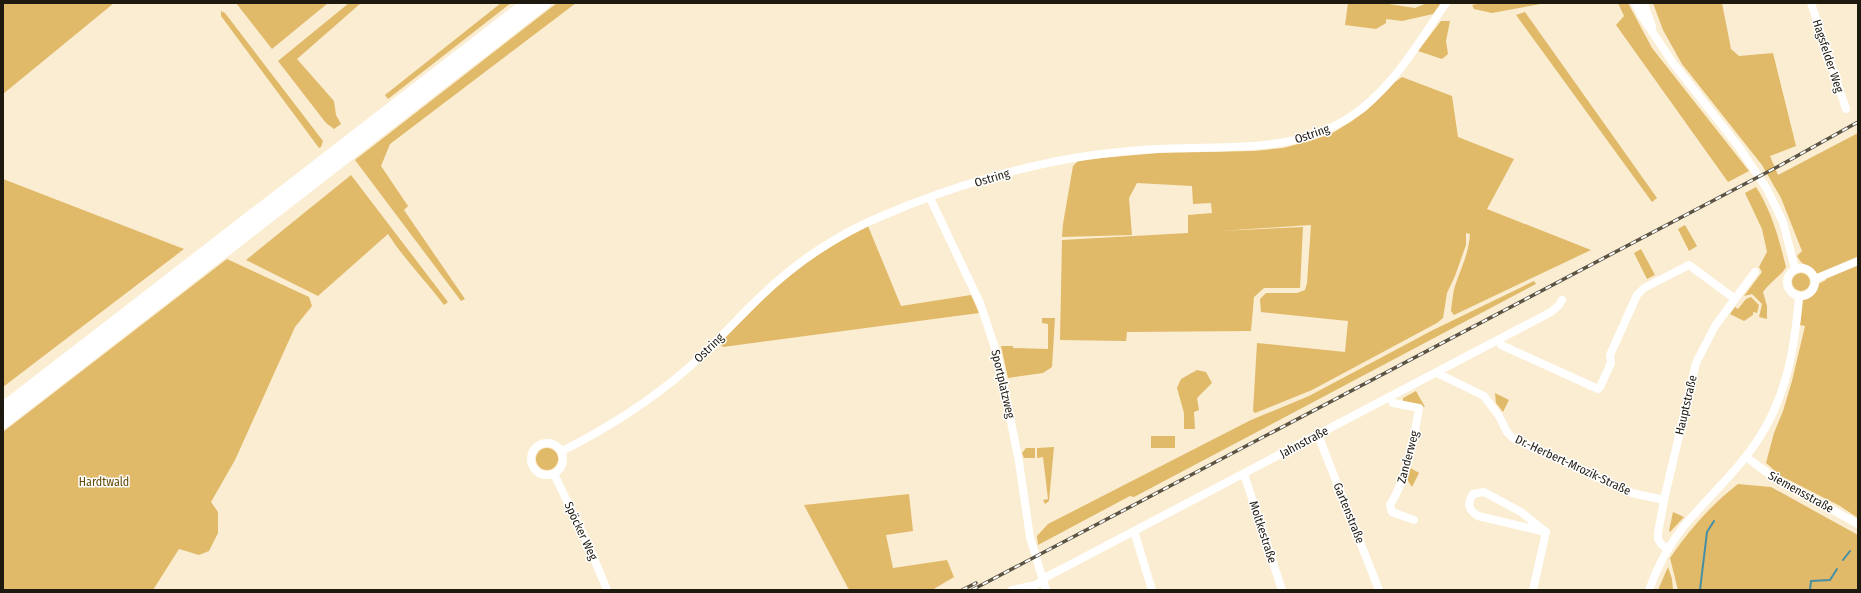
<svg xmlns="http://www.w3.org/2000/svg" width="1861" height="593" font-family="'Fira Sans Condensed',sans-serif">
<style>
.green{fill:#e0b969}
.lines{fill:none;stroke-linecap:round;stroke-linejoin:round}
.stream{stroke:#468ea4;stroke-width:2}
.minor{stroke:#fff;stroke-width:8}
.highway{stroke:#fff;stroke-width:12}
.rail-casing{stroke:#5b5344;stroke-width:3.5}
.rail{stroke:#fff;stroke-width:2;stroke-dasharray:6;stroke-linecap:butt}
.labels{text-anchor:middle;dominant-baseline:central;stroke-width:3;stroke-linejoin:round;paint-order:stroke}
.street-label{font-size:12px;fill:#1e190f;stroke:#fff}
.park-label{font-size:12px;fill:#654b0a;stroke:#fff}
</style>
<rect width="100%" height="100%" fill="#fbedd1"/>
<g class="green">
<path d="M 3,3 L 114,3 L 3,94 Z"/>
<path d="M 236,3 L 328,3 L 272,49 Z"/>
<path d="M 349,3 L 361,3 L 297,59 L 334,101 L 336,115 L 341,124 L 334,129 L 326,123 L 278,61 Z"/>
<path d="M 501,3 L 511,3 L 388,99 L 385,95 Z"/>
<path d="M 557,3 L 576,3 L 390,144 L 381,166 L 408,206 L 404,210 L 465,299 L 461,301 L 355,160 Z"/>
<path d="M 1348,3 L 1382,3 L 1415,8 L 1427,3 L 1441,3 L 1433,14 L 1402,21 L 1386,19 L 1386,23 L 1376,29 L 1345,25 Z"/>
<path d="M 1483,3 L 1546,3 L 1492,13 L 1474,9 L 1472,5 Z"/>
<path d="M 1618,3 L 1628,3 L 1652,48 L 1749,171 L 1728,182 L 1616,25 L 1624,16 Z"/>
<path d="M 1653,3 L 1722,3 L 1731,49 L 1739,56 L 1773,53 L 1796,146 L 1770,156 L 1778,175 L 1858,133 L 1858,518 L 1840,506 L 1781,476 L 1766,463 L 1774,433 L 1783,411 L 1792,381 L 1805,326 L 1800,325 L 1803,300 L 1820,283 L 1826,280 L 1823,273 L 1817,274 L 1801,262 L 1797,256 L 1802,251 L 1781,198 L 1762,165 L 1682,64 L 1663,30 Z"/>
<path d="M 221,11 L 225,13 L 323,141 L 321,147 L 319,148 L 221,16 Z"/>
<path d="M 1525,12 L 1657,198 L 1652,202 L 1516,15 Z"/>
<path d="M 1441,21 L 1450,21 L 1446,41 L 1448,54 L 1442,59 L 1418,51 Z"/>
<path d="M 1402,77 L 1452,96 L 1458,137 L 1514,159 L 1487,209 L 1591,250 L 1454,315 L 1451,311 C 1452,302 1453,293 1455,286 C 1461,268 1469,253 1470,234 L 1466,233 L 1466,245 L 1455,276 L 1447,293 L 1443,318 L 1437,323 L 1312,390 L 1255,413 L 1253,411 L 1257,343 L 1345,352 L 1348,321 L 1261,312 L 1260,299 L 1266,293 L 1297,293 L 1305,290 L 1307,283 L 1311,225 L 1219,231 L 1303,227 L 1300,288 L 1264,288 L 1254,297 L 1251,331 L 1127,332 L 1126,341 L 1060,340 L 1062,240 L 1188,233 L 1188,215 L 1212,213 L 1211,203 L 1193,204 L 1192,186 L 1137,183 L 1129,198 L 1132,235 L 1062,237 L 1063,224 L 1073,166 L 1079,160 L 1158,153 L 1254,151 L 1283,148 L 1310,141 L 1331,134 L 1352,121 L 1367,110 L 1395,82 Z"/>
<path d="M 351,175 L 448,302 L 444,305 C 426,281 404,259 388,234 L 318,296 L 246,260 Z"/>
<path d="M 3,179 L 184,249 L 3,387 Z"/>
<path d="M 1756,187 C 1772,212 1779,239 1786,267 C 1780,277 1770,282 1763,292 L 1767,306 L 1767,319 L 1759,317 L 1762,304 L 1752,294 L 1744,296 L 1762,272 L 1759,267 L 1767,252 L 1762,229 L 1745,193 Z"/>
<path d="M 1685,225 L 1697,246 L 1689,251 L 1678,229 Z"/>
<path d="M 868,226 L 901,306 L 971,295 L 979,313 L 723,347 L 721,345 L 722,340 C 746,316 769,292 796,271 C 818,253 843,239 868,226 Z"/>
<path d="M 1641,249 L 1655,275 L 1647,279 L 1634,253 Z"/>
<path d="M 227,259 L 309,297 L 312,306 L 295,327 L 235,460 L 211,502 L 218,512 L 218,533 L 209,551 L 199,555 L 179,549 L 153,590 L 3,590 L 3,432 Z"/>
<circle cx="1801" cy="282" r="9"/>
<path d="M 1534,281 L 1536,284 L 1134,497 L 1130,496 L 1038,545 L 1037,536 L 1048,524 L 1251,420 L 1309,396 L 1433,330 Z"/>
<path d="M 1751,297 L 1759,305 L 1757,313 L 1753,312 L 1753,315 L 1744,321 L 1730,314 L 1735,307 L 1738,309 L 1746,299 Z"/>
<path d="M 1042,318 L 1055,318 L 1052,367 L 1043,373 L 1008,378 L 1001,346 L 1013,346 L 1013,348 L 1048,349 L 1048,324 L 1042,323 Z"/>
<path d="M 1197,370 L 1206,372 L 1212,383 L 1197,398 L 1199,410 L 1194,412 L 1195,429 L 1184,429 L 1184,413 L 1177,388 L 1181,379 Z"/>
<path d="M 1416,391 L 1425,407 L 1403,403 L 1403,398 Z"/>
<path d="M 1495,393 L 1509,400 L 1503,412 L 1496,403 Z"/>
<rect x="1151" y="436" width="24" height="12"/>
<path d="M 1054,447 L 1049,501 L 1045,504 L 1043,500 L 1048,499 L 1043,457 L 1037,458 L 1037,448 Z"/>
<path d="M 1026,448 L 1035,448 L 1035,458 L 1024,458 L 1022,453 Z"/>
<circle cx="547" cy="459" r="11"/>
<path d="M 1409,467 L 1419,473 L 1412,487 L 1406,478 Z"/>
<path d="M 1738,484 L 1771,487 L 1858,535 L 1858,590 L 1678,590 L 1670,558 C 1689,530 1711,505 1738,484 Z"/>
<path d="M 909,494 L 913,531 L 886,535 L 893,568 L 947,560 L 954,577 L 932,590 L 851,590 L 848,588 L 804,505 Z"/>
<path d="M 1673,512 L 1684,517 L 1670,532 L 1669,531 Z"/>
<path d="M 1668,567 L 1672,579 L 1673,590 L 1658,590 Z"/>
</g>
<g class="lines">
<g class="stream">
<path d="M 1843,560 L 1850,551"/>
<path d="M 1700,590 L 1707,532 L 1714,521"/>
<path d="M 1810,590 L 1811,581 L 1830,580 L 1837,569"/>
</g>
<g class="minor">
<path d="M 1635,3 L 1641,15 L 1673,63 L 1739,147 L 1767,189 L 1783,222 L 1795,269"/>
<path d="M 1644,3 L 1652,27"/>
<path d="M 1811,3 L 1846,109"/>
<path d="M 930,198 L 980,303 L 998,357 L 1019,462 L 1030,537 L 1046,590"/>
<circle cx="1801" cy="282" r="14"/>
<path d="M 1815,279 L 1858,261"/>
<path d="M 1499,340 L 1501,345 L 1598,389 L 1600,387 L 1611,363 L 1610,355 L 1637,295 L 1644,288 L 1689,265 L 1735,299"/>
<path d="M 1437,373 L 1484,396 L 1499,416 L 1507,432 L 1513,438 L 1632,493 L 1664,500"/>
<path d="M 1390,397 L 1393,403 L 1419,408 C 1413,442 1408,476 1390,505 L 1392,512 L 1414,520"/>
<path d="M 1318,435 L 1379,590"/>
<circle cx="547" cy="459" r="16"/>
<path d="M 562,451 C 606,429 650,401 687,369 C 713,346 736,320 761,296 C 795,263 838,234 882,216 C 949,187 1029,163 1101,154 C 1132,150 1163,148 1194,148 C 1248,147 1303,148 1350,117 C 1392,90 1418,43 1446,3"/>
<path d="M 1746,457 L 1776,479 L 1858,524"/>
<path d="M 554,474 L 588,544 L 607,590"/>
<path d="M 1244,474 L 1282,590"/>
<path d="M 1134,531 L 1152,590"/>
<path d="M 1668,549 L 1661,544 L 1658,539 L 1658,533 L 1664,500 L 1696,363 L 1715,326 L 1755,272"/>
<path d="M 1012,590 L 1036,585 L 1050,575 L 1077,561 L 1551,312 L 1559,305 L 1562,300"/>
<path d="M 1533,590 L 1546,532 L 1521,512 L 1484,492 L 1473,494 C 1467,503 1468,510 1478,516 L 1546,532"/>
<path d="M 1649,590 C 1657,567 1669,545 1684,526 C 1709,496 1738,471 1759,438 C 1787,395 1795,346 1799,296"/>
</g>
<g class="highway">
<path d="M 3,408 L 527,3"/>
<path d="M 3,423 L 545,3"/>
</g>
<g class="rail-casing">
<g id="rail">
<path d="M 962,590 L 976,583"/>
<path d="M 972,590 L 1779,166 L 1858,122"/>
</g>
</g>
<use href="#rail" class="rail"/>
</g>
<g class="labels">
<g class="street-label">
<text transform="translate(1828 56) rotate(72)">Hagsfelder Weg</text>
<text transform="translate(1312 134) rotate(-19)">Ostring</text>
<text transform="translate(992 178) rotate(-17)">Ostring</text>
<text transform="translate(709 348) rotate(-44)">Ostring</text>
<text transform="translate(1003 384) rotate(77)">Sportplatzweg</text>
<text transform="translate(1686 405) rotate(-77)">Hauptstraße</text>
<text transform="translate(1304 442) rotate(-28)">Jahnstraße</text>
<text transform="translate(1408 457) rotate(-75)">Zanderweg</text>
<text transform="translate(1573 465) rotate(25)">Dr.-Herbert-Mrozik-Straße</text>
<text transform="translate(1801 492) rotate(29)">Siemensstraße</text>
<text transform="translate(1349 513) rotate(68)">Gartenstraße</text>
<text transform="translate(581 531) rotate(65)">Spöcker Weg</text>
<text transform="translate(1263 532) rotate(72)">Moltkestraße</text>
</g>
<g class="park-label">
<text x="104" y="482">Hardtwald</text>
</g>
</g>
<rect width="1861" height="593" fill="none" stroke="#1e190f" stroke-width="8"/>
</svg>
